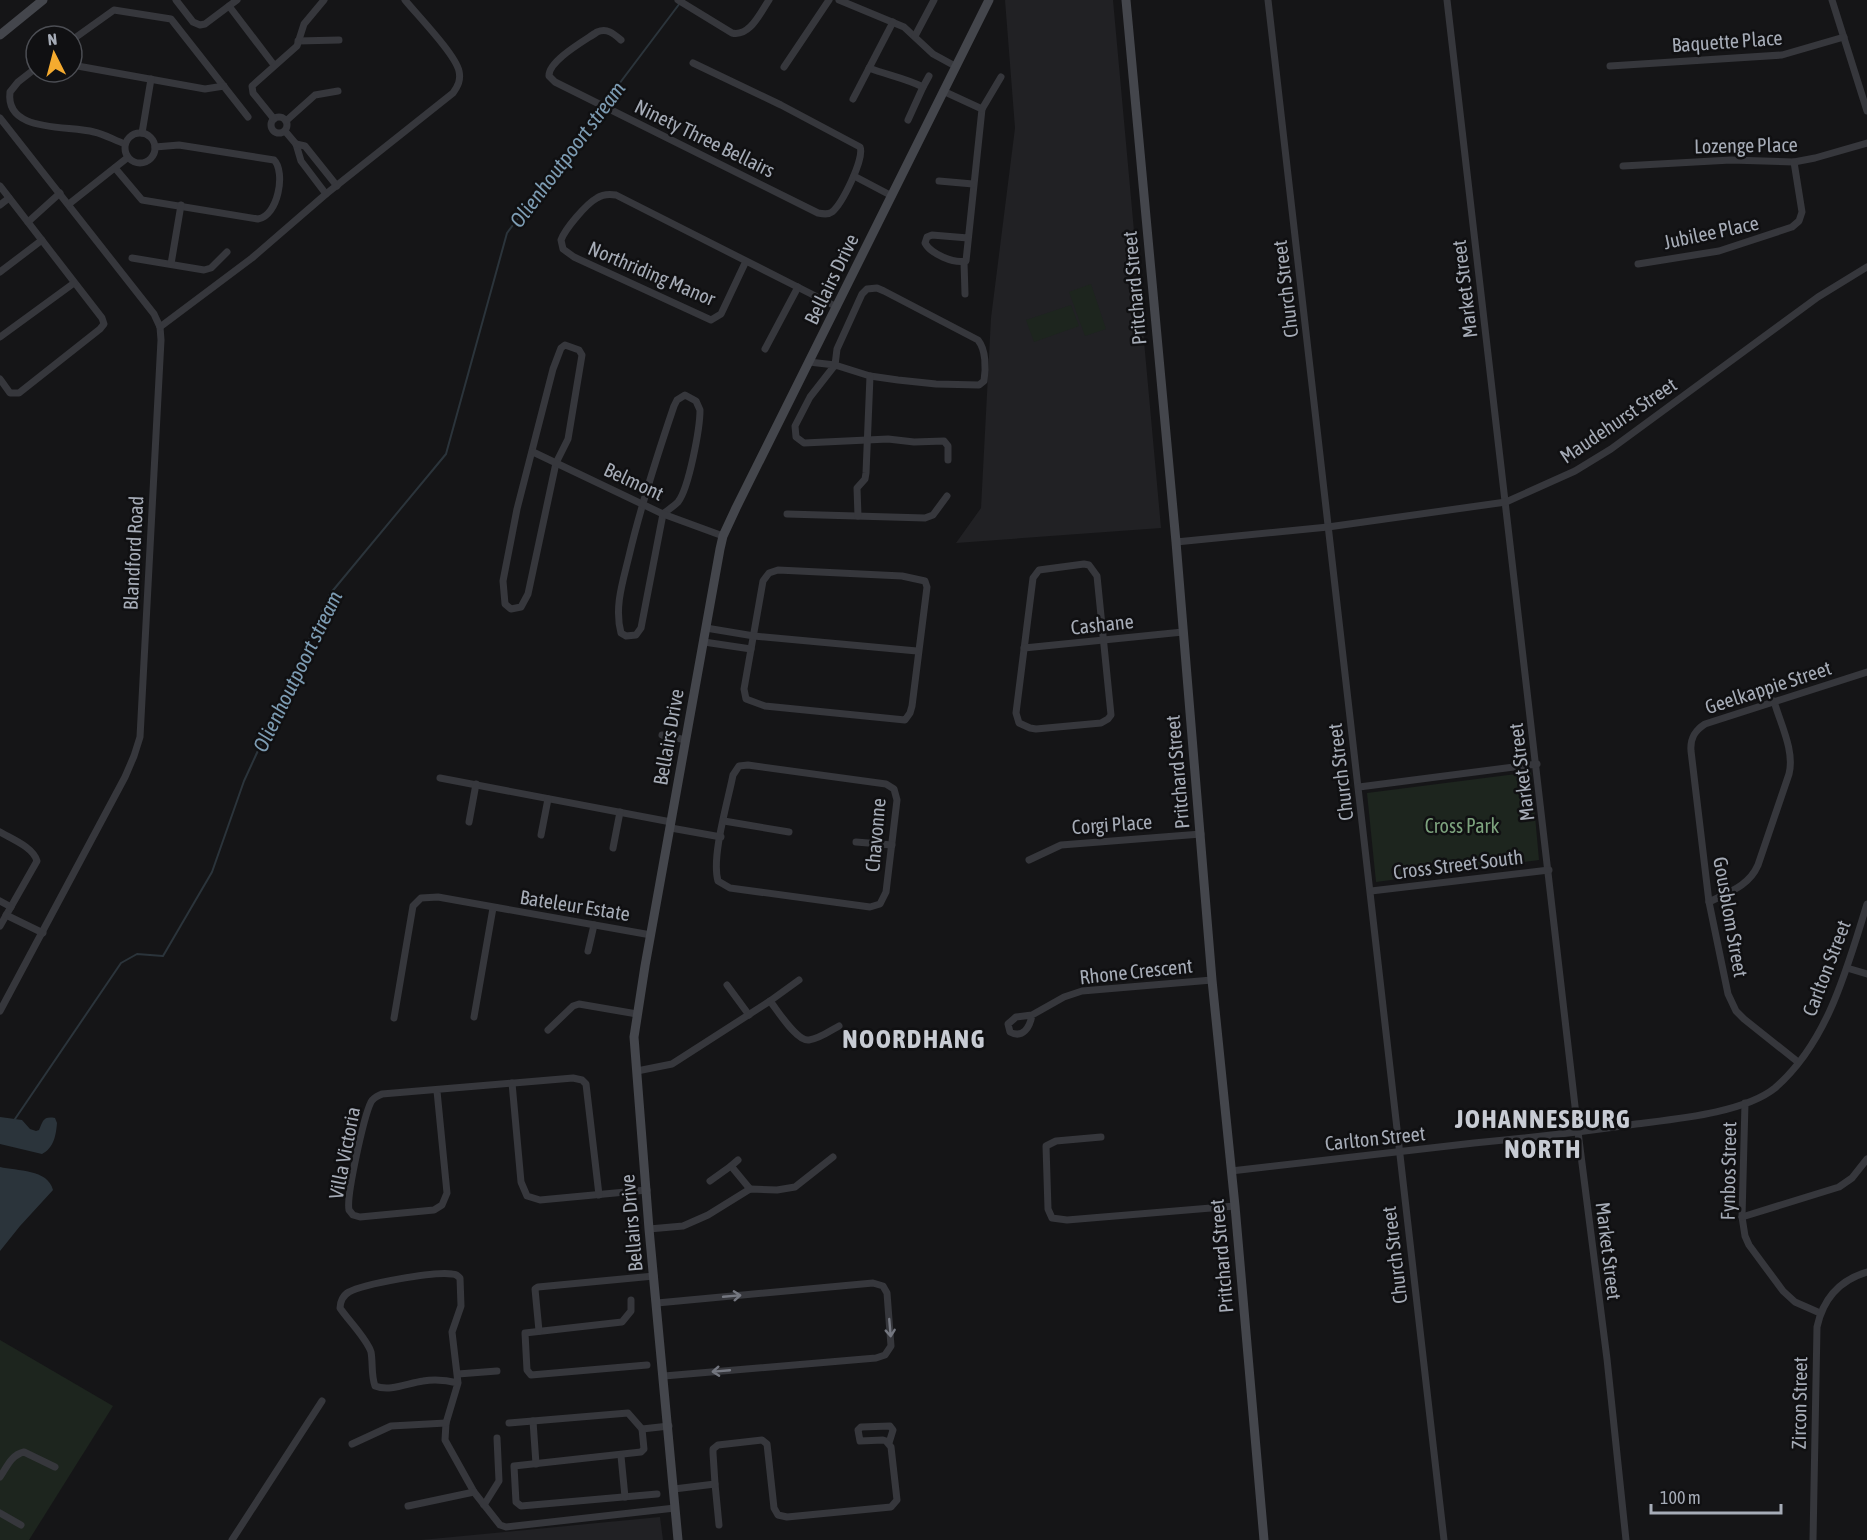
<svg xmlns="http://www.w3.org/2000/svg" width="1867" height="1540" font-family="'Asap Condensed',sans-serif">
<style>
.built{fill:#212124}
.green{fill:#1d251e}
.water{fill:#2b343b}
.lines{fill:none;stroke-linecap:round;stroke-linejoin:round}
.stream{stroke:#2b343b;stroke-width:2}
.street{stroke:#36373c;stroke-width:7}
.secondary{stroke:#44464c;stroke-width:9}
.oneway{stroke:#747780}
.labels{text-anchor:middle;dominant-baseline:central;stroke-width:5;stroke-linejoin:round;paint-order:stroke}
.street-label{font-size:20px;fill:#a6acb7;stroke:#101012}
.park-label{font-size:20px;fill:#7da37e;stroke:#101012}
.water-label{font-size:21px;font-style:italic;fill:#7d9cb3;stroke:#101012}
.district-label{font-size:26px;font-weight:bold;letter-spacing:1.5px;fill:#c7cbd3;stroke:#101012}
</style>
<rect width="100%" height="100%" fill="#151517"/>
<g class="built">
<path d="M 1005,0 L 1113,0 L 1161,528 L 956,543 L 981,508 L 991,318 L 1015,128 Z"/>
<path d="M 660,1517 L 663,1540 L 421,1540 Z"/>
</g>
<g class="green">
<path d="M 1091,284 L 1106,329 L 1085,336 L 1069,292 Z"/>
<path d="M 1071,305 L 1079,326 L 1034,342 L 1026,320 Z"/>
<path d="M 1531,772 L 1539,860 L 1376,882 L 1367,793 Z"/>
<path d="M 0,1340 L 113,1406 L 29,1540 L 0,1540 Z"/>
</g>
<g class="water">
<path d="M 0,1117 L 22,1120 L 30,1129 L 36,1131 L 39,1130 C 43,1121 43,1116 55,1118 L 57,1123 C 56,1135 54,1148 42,1154 L 0,1144 Z"/>
<path d="M 0,1167 C 17,1171 48,1169 53,1190 L 20,1226 L 0,1251 Z"/>
</g>
<g class="lines">
<g class="stream">
<path d="M 604,104 L 680,3"/>
<path d="M 15,1119 L 121,963 L 137,954 L 163,956 L 212,872 L 244,781 L 330,594 L 446,454 L 507,233 L 601,108"/>
</g>
<g class="street">
<path d="M 176,0 L 193,22 L 200,25 L 205,24 L 237,0"/>
<path d="M 678,0 L 732,33 C 750,37 760,13 769,0"/>
<path d="M 839,0 L 904,27 L 933,54 L 955,66"/>
<path d="M 1268,0 L 1444,1540"/>
<path d="M 1447,0 L 1578,1132 L 1607,1359 L 1626,1540"/>
<path d="M 1832,0 L 1867,111"/>
<path d="M 229,6 L 274,65"/>
<path d="M 915,36 L 934,0"/>
<path d="M 72,40 L 114,10 L 171,19 L 248,117"/>
<path d="M 621,40 C 613,33 607,28 597,32 C 584,41 548,61 549,76 L 555,82 L 818,213 C 823,214 828,215 832,212 C 842,204 865,158 860,147 L 781,105 L 693,63"/>
<path d="M 298,41 L 339,40"/>
<path d="M 72,65 L 205,89 L 224,86"/>
<path d="M 1610,66 L 1782,55 L 1844,37"/>
<path d="M 784,67 L 829,0"/>
<path d="M 36,68 L 18,82 L 10,92 C 5,133 67,125 94,132 C 104,134 114,140 125,144"/>
<path d="M 869,68 C 887,75 905,78 923,87 L 929,76"/>
<path d="M 943,91 L 982,109 L 966,261 C 954,264 931,254 925,243 L 927,237 L 932,235 L 968,238"/>
<path d="M 853,99 L 893,22"/>
<path d="M 982,109 L 1001,77"/>
<circle cx="279" cy="125" r="8"/>
<path d="M 0,118 L 154,314 L 160,327 L 161,340 L 140,737 L 134,756 L 125,777 L 0,1011"/>
<path d="M 274,119 L 253,93 L 252,86 L 297,46 L 304,24 L 324,0"/>
<path d="M 908,120 L 923,87"/>
<path d="M 286,121 L 315,95 L 338,91"/>
<path d="M 285,131 L 296,144 L 301,161 L 326,194"/>
<circle cx="140" cy="148" r="15"/>
<path d="M 142,133 L 151,79"/>
<path d="M 296,144 L 305,146 L 337,186"/>
<path d="M 1623,166 L 1731,160 L 1794,162 L 1815,158 L 1867,143"/>
<path d="M 115,168 L 142,200 L 258,219 C 278,216 286,172 274,160 L 179,145 L 155,147"/>
<path d="M 854,176 L 892,196"/>
<path d="M 939,181 L 973,184"/>
<path d="M 0,186 L 102,318 L 104,324 L 100,329 L 19,393 L 10,393 L 0,379"/>
<path d="M 69,204 L 127,158"/>
<path d="M 0,205 L 9,198"/>
<path d="M 28,222 L 60,193"/>
<path d="M 132,258 L 204,270 L 211,268 L 227,252"/>
<path d="M 746,261 L 721,314 L 711,320 L 574,257 L 563,249 L 561,240 C 565,229 586,204 597,198 C 603,194 610,194 616,195 L 837,307"/>
<path d="M 964,262 L 965,294"/>
<path d="M 171,264 L 181,205"/>
<path d="M 1638,264 L 1719,251 L 1792,227 L 1799,221 L 1802,212 L 1794,162"/>
<path d="M 0,272 L 42,240"/>
<path d="M 160,327 L 252,258 L 326,194 L 453,93 C 458,86 461,80 459,71 C 455,54 418,16 405,0"/>
<path d="M 0,337 L 74,283"/>
<path d="M 565,345 L 579,350 L 582,355 L 568,439 L 556,463 L 528,594 L 521,607 L 511,609 L 505,604 L 503,581 L 517,509 L 553,369 L 561,348 Z"/>
<path d="M 765,349 L 798,287"/>
<path d="M 809,362 L 835,365 L 870,376 L 898,380 L 936,384 L 979,385 L 984,381 C 986,368 986,350 978,340 L 884,291 L 877,288 L 867,289 L 862,294 L 837,349 L 835,365 L 810,397 L 795,426 L 796,437 L 804,443 L 888,439 L 914,442 L 944,441 L 948,446 L 948,460"/>
<path d="M 685,395 L 696,401 L 700,410 C 700,428 689,488 678,502 C 674,506 668,510 663,514 L 641,628 L 636,635 L 626,636 L 621,633 C 614,607 623,581 629,556 C 641,505 657,456 674,406 L 677,400 Z"/>
<path d="M 533,452 L 663,514 L 723,536"/>
<path d="M 787,514 L 925,518 L 933,515 L 947,496"/>
<path d="M 858,516 L 857,488 L 865,479 L 866,473 L 870,376"/>
<path d="M 1176,542 L 1328,527 L 1506,502 L 1575,471 L 1611,449 L 1818,297 L 1867,267"/>
<path d="M 1084,564 L 1089,565 L 1097,576 L 1111,715 L 1108,719 L 1101,723 L 1036,729 L 1030,728 L 1019,723 L 1016,713 L 1033,578 L 1039,570 Z"/>
<path d="M 778,570 L 902,576 L 925,581 L 927,587 L 912,706 L 910,713 L 905,720 L 765,706 L 746,699 L 744,689 L 763,581 L 769,573 Z"/>
<path d="M 706,628 L 754,636 L 917,651"/>
<path d="M 704,642 L 751,649"/>
<path d="M 1024,648 L 1183,632"/>
<path d="M 662,735 L 686,740"/>
<path d="M 748,765 L 886,784 L 894,789 L 897,800 L 886,892 L 880,904 L 870,907 L 730,888 L 718,881 C 711,857 728,801 733,775 L 739,766 Z"/>
<path d="M 440,778 L 671,822"/>
<path d="M 1359,787 L 1537,764"/>
<path d="M 724,821 L 789,832"/>
<path d="M 469,822 L 476,784"/>
<path d="M 671,828 L 721,837"/>
<path d="M 0,832 C 12,839 33,847 37,861 L 0,926"/>
<path d="M 541,835 L 548,799"/>
<path d="M 856,842 L 892,845"/>
<path d="M 613,848 L 620,812"/>
<path d="M 1029,860 L 1061,845 L 1201,834"/>
<path d="M 1371,891 L 1549,870"/>
<path d="M 0,901 L 11,907"/>
<path d="M 1709,902 C 1729,892 1749,886 1758,865 L 1789,774 C 1795,751 1780,723 1774,701"/>
<path d="M 6,915 L 43,933"/>
<path d="M 588,951 L 594,925"/>
<path d="M 1847,968 L 1867,974"/>
<path d="M 727,985 L 749,1015"/>
<path d="M 770,1001 C 778,1011 797,1042 809,1040 C 819,1039 830,1031 839,1026"/>
<path d="M 1032,1015 C 1030,1027 1023,1039 1010,1032 L 1008,1024 L 1016,1017 L 1032,1015 L 1064,997 L 1082,991 L 1212,980"/>
<path d="M 474,1017 L 493,908"/>
<path d="M 394,1018 L 413,906 L 421,898 L 438,897 L 651,935"/>
<path d="M 548,1030 L 573,1006 L 579,1004 L 637,1014"/>
<path d="M 1798,1062 L 1744,1019 L 1736,1011 L 1728,994 L 1709,902 L 1691,751 C 1690,739 1694,731 1705,724 L 1867,672"/>
<path d="M 637,1071 L 672,1064 L 770,1001 L 799,980"/>
<path d="M 512,1083 L 521,1182 L 527,1196 L 540,1200 L 647,1190"/>
<path d="M 437,1091 L 447,1193 L 442,1205 L 434,1210 L 360,1217 L 353,1215 L 349,1210 C 346,1196 364,1116 371,1102 C 374,1097 378,1096 382,1094 L 573,1078 L 582,1080 L 586,1084 L 599,1195"/>
<path d="M 1745,1103 L 1742,1217 L 1745,1236 L 1749,1245 L 1783,1291 L 1795,1302 L 1820,1313"/>
<path d="M 1101,1137 L 1056,1141 L 1046,1146 L 1048,1209 L 1052,1218 L 1067,1220 L 1235,1206"/>
<path d="M 731,1166 L 738,1160"/>
<path d="M 1231,1171 C 1312,1162 1393,1152 1474,1143 C 1528,1138 1582,1132 1636,1124 C 1675,1119 1744,1113 1775,1088 C 1828,1042 1847,968 1867,904"/>
<path d="M 710,1181 L 731,1166 L 750,1189"/>
<path d="M 1742,1217 L 1839,1187 L 1852,1178 L 1867,1159"/>
<path d="M 649,1229 L 683,1226 L 708,1215 L 750,1189 L 777,1190 L 795,1187 L 833,1157"/>
<path d="M 631,1300 L 631,1311 L 622,1322 L 525,1333 L 527,1370 L 531,1375 L 647,1365"/>
<path d="M 657,1303 L 873,1283 L 883,1286 L 887,1293 L 891,1346 L 885,1355 L 876,1358 L 664,1376"/>
<path d="M 539,1331 L 535,1289 L 538,1287 L 654,1276"/>
<path d="M 458,1374 L 497,1371"/>
<path d="M 458,1383 C 446,1380 435,1379 423,1381 C 408,1383 390,1392 375,1386 C 371,1375 373,1363 371,1352 C 367,1339 348,1320 340,1308 C 340,1302 343,1295 349,1292 C 363,1284 435,1271 452,1274 C 457,1274 456,1275 460,1278 L 461,1306 L 452,1332 L 458,1383 L 446,1423 L 445,1440 L 474,1492 L 500,1525 L 506,1527 L 675,1508"/>
<path d="M 533,1421 L 536,1464"/>
<path d="M 509,1423 L 628,1413 L 642,1429 L 669,1426"/>
<path d="M 642,1429 L 644,1449 L 641,1452 L 514,1466 L 516,1502 L 521,1506 L 657,1494"/>
<path d="M 352,1444 L 391,1426 L 446,1423"/>
<path d="M 621,1456 L 625,1497"/>
<path d="M 0,1477 C 7,1467 11,1455 24,1452 L 55,1467"/>
<path d="M 715,1484 L 719,1525"/>
<path d="M 674,1489 L 715,1484 L 713,1453 L 713,1449 L 718,1445 L 762,1440 L 767,1444 L 774,1508 L 778,1515 L 787,1517 L 891,1507 L 897,1500 L 891,1447 L 886,1441 L 883,1440 L 860,1441 L 858,1430 L 861,1427 L 890,1426 L 893,1430 L 889,1443"/>
<path d="M 484,1505 L 499,1481 L 497,1438"/>
<path d="M 408,1506 L 474,1492"/>
<path d="M 0,1513 L 21,1525"/>
<path d="M 232,1540 L 322,1401"/>
<path d="M 1813,1540 L 1817,1327 C 1823,1299 1840,1280 1867,1272"/>
</g>
<g class="secondary">
<path d="M 1126,0 L 1176,542 L 1212,980 L 1235,1206 L 1264,1540"/>
<path d="M 0,35 L 43,0"/>
<path d="M 678,1540 L 649,1229 L 634,1037 L 645,966 L 720,549 L 723,536 L 736,508 L 989,0"/>
</g>
</g>
<defs><path id="oneway-shaft" d="M-6 0H5M1.5-3L5.5 0L1.5 3" fill="none" stroke-width="1.6" stroke-linecap="round" stroke-linejoin="round" transform="scale(1.5)"/></defs>
<g class="oneway">
<use href="#oneway-shaft" transform="translate(732 1296) rotate(-5)"/>
<use href="#oneway-shaft" transform="translate(890 1328) rotate(85)"/>
<use href="#oneway-shaft" transform="translate(721 1371) rotate(175)"/>
</g>
<g class="labels">
<g class="street-label">
<text transform="translate(1727 41) rotate(-4)">Baquette Place</text>
<text transform="translate(705 138) rotate(26)">Ninety Three Bellairs</text>
<text transform="translate(1746 145) rotate(-1)">Lozenge Place</text>
<text transform="translate(1711 232) rotate(-12)">Jubilee Place</text>
<text transform="translate(652 273) rotate(23)">Northriding Manor</text>
<text transform="translate(831 279) rotate(-64)">Bellairs Drive</text>
<text transform="translate(1134 288) rotate(-95)">Pritchard Street</text>
<text transform="translate(1285 289) rotate(-97)">Church Street</text>
<text transform="translate(1464 289) rotate(-97)">Market Street</text>
<text transform="translate(1618 420) rotate(-34)">Maudehurst Street</text>
<text transform="translate(634 481) rotate(25)">Belmont</text>
<text transform="translate(133 553) rotate(-87)">Blandford Road</text>
<text transform="translate(1102 624) rotate(-6)">Cashane</text>
<text transform="translate(1768 687) rotate(-18)">Geelkappie Street</text>
<text transform="translate(668 737) rotate(-80)">Bellairs Drive</text>
<text transform="translate(1177 772) rotate(-95)">Pritchard Street</text>
<text transform="translate(1340 772) rotate(-97)">Church Street</text>
<text transform="translate(1521 772) rotate(-97)">Market Street</text>
<text transform="translate(1112 824) rotate(-4)">Corgi Place</text>
<text transform="translate(875 835) rotate(-85)">Chavonne</text>
<text transform="translate(1458 864) rotate(-7)">Cross Street South</text>
<text transform="translate(575 905) rotate(9)">Bateleur Estate</text>
<text transform="translate(1731 917) rotate(80)">Gousblom Street</text>
<text transform="translate(1826 968) rotate(-69)">Carlton Street</text>
<text transform="translate(1136 971) rotate(-6)">Rhone Crescent</text>
<text transform="translate(1375 1138) rotate(-6)">Carlton Street</text>
<text transform="translate(344 1153) rotate(-79)">Villa Victoria</text>
<text transform="translate(1728 1171) rotate(-89)">Fynbos Street</text>
<text transform="translate(631 1223) rotate(-95)">Bellairs Drive</text>
<text transform="translate(1609 1251) rotate(83)">Market Street</text>
<text transform="translate(1394 1255) rotate(-97)">Church Street</text>
<text transform="translate(1221 1256) rotate(-95)">Pritchard Street</text>
<text transform="translate(1799 1403) rotate(-89)">Zircon Street</text>
</g>
<g class="park-label">
<text x="1462" y="825">Cross Park</text>
</g>
<g class="water-label">
<text transform="translate(567 154) rotate(-53)">Olienhoutpoort stream</text>
<text transform="translate(297 671) rotate(-64)">Olienhoutpoort stream</text>
</g>
<g class="district-label">
<text x="914" y="1039">NOORDHANG</text>
<text x="1543" y="1119">JOHANNESBURG<tspan x="1543" dy="30">NORTH</tspan></text>
</g>
</g>
<g transform="translate(54 54) rotate(354)"><circle r="28" fill="#101012" stroke="#4c4e54" stroke-width="1.5"/>
<path d="M0-4.5L10 22L0 15L-10 22Z" fill="#f5ab2f"/>
<text y="-9" font-size="16" font-weight="bold" text-anchor="middle" fill="#a6acb7">N</text>
</g>
<path d="M1651 1504v9h130v-9" fill="none" stroke="#a6acb7" stroke-width="3"/>
<text x="1660" y="1504" font-size="18" fill="#a6acb7" stroke="#101012" stroke-width="4.5" paint-order="stroke">100 m</text>
</svg>
